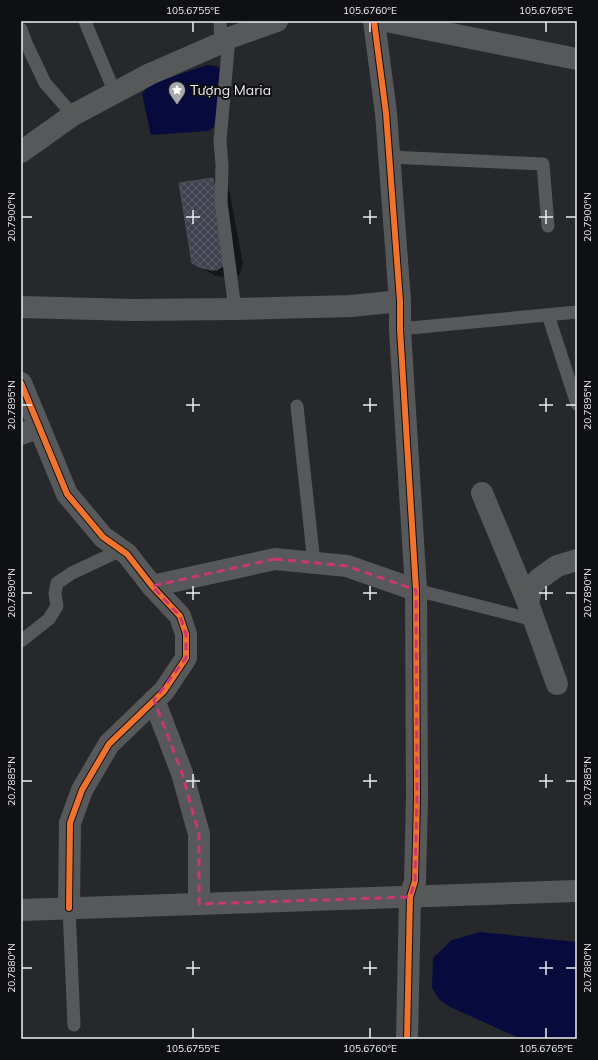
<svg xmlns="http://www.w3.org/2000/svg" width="598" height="1060" font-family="Mulish,sans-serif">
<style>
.water{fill:#070a3c}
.shadow{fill:#0007}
.building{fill:url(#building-cross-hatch);stroke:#4e5052}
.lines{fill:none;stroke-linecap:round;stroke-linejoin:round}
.service{stroke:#565859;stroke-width:13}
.minor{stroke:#565859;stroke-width:22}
.tertiary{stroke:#565859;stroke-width:22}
.cycleway-casing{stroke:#0f1012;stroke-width:8}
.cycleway{stroke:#ef722f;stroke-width:6}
.marked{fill:none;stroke:#c83872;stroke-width:3;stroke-dasharray:8 5;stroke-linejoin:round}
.ticks{fill:none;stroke:#edeef2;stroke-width:1.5}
.labels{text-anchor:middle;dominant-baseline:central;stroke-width:4;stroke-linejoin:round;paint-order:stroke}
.poi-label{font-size:14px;fill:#edeef2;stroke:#0f1012;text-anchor:start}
.neatline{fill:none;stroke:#edeef2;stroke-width:1.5}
.ticks-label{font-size:10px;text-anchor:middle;fill:#edeef2}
</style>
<defs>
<pattern id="building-cross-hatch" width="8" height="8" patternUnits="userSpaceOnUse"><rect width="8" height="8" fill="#3f4350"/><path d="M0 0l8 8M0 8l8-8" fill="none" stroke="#5b5e6a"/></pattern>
</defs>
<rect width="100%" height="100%" fill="#26282b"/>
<g class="water">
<path d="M 207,65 L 216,66 L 221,69 L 222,77 L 214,127 L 208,131 L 151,135 L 142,94 L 149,85 Z"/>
<path d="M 480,932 L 577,942 L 577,1039 L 521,1039 L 448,1006 L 439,999 L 432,988 L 433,958 L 452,940 Z"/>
</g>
<path class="shadow" d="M 213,179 L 229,189 L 243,264 L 240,274 L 234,278 L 216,276 L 193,263 Z"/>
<path class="building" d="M 213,178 L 227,254 L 224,265 L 217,270 L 211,270 L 199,267 L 192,263 L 179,183 Z"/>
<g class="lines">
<g class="service">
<path d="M 85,21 L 88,29 L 115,93"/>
<path d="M 220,21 L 221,43"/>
<path d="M 21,29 L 26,43 L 45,83 L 73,115"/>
<path d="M 229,38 L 220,141 L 222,165 L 221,202 L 235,309"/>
<path d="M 389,157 L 543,164 L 548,226"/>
<path d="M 548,315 L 577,404"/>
<path d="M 400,329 L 577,312"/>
<path d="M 297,406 L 314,563"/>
<path d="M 416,590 L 534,620"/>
<path d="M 21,641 L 49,619 L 57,606 L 55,594 L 57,583 L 72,573 L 121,550"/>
<path d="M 69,908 L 74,1025"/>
</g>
<g class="minor">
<path d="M 386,21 L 577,59"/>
<path d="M 21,152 L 73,115 L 150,74 L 221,43 L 229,38 L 277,21"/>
<path d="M 21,307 L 133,310 L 235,309 L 351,306 L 400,301"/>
<path d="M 21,383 L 67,494 L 103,537 L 127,554 L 152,586 L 180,616 L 186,634 L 186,658 L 164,691 L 109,744 L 82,790 L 70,823 L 69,908"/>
<path d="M 21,434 L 39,427"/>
<path d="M 482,493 L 528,603"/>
<path d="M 152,586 L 275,559 L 347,566 L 416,590"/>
<path d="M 557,684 L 528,603 L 532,586 L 539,579 L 557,566 L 577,560"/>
<path d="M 154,700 L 182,773 L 199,834 L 199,904"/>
<path d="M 21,910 L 577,891"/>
</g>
<path class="tertiary" d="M 374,21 L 386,113 L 400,301 L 400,329 L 416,590 L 417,798 L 415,881 L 410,897 L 407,1039"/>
<g class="cycleway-casing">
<g id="cycleway">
<path d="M 374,21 L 386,113 L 400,301 L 400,329 L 416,590 L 417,798 L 415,881 L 410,897 L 407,1039"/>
<path d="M 21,383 L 67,494 L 103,537 L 127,554 L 152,586 L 180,616 L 186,634 L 186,658 L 164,691 L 109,744 L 82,790 L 70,823 L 69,908"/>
</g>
</g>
<use href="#cycleway" class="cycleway"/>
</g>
<path class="marked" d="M 275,559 L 347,566 L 416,590 L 417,798 L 415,881 L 410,897 L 199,904 L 199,834 L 182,773 L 154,700 L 186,658 L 186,634 L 180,616 L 152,586 Z"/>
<path class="ticks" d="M 193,22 L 193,32M 370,22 L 370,32M 546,22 L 546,32M 193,210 L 193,224M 370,210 L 370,224M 546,210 L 546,224M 22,217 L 32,217M 186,217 L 200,217M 363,217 L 377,217M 539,217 L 553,217M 566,217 L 576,217M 193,398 L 193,412M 370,398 L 370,412M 546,398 L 546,412M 22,405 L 32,405M 186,405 L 200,405M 363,405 L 377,405M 539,405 L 553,405M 566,405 L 576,405M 193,586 L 193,600M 370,586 L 370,600M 546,586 L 546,600M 22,593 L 32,593M 186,593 L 200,593M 363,593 L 377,593M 539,593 L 553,593M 566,593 L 576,593M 193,774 L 193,788M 370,774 L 370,788M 546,774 L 546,788M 22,781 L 32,781M 186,781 L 200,781M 363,781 L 377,781M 539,781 L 553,781M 566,781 L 576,781M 193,961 L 193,975M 370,961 L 370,975M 546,961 L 546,975M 22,968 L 32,968M 186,968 L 200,968M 363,968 L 377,968M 539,968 L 553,968M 566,968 L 576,968M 193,1028 L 193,1038M 370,1028 L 370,1038M 546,1028 L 546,1038"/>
<defs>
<g id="sight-pin" transform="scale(0.9)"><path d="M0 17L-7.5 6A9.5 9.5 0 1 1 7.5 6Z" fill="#a7a9ac" stroke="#0f1012"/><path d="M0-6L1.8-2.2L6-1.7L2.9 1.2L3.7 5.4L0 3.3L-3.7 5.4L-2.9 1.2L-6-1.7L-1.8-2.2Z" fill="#fff"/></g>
</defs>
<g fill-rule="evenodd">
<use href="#sight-pin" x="177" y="90"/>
</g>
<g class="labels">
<g class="poi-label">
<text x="190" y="90">Tượng Maria</text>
</g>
</g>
<rect width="598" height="1060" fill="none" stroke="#0f1012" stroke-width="44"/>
<rect x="22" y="22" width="554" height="1016" class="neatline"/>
<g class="ticks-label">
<text x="193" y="14">105.6755°E</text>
<text x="370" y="14">105.6760°E</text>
<text x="546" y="14">105.6765°E</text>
<text transform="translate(11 217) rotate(-90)" y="4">20.7900°N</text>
<text transform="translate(587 217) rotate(-90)" y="4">20.7900°N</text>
<text transform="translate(11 405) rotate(-90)" y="4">20.7895°N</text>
<text transform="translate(587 405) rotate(-90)" y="4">20.7895°N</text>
<text transform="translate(11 593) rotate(-90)" y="4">20.7890°N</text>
<text transform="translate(587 593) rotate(-90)" y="4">20.7890°N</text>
<text transform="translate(11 781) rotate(-90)" y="4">20.7885°N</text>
<text transform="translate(587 781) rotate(-90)" y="4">20.7885°N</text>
<text transform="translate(11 968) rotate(-90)" y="4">20.7880°N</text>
<text transform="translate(587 968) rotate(-90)" y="4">20.7880°N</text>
<text x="193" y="1052">105.6755°E</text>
<text x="370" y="1052">105.6760°E</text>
<text x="546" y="1052">105.6765°E</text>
</g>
</svg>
